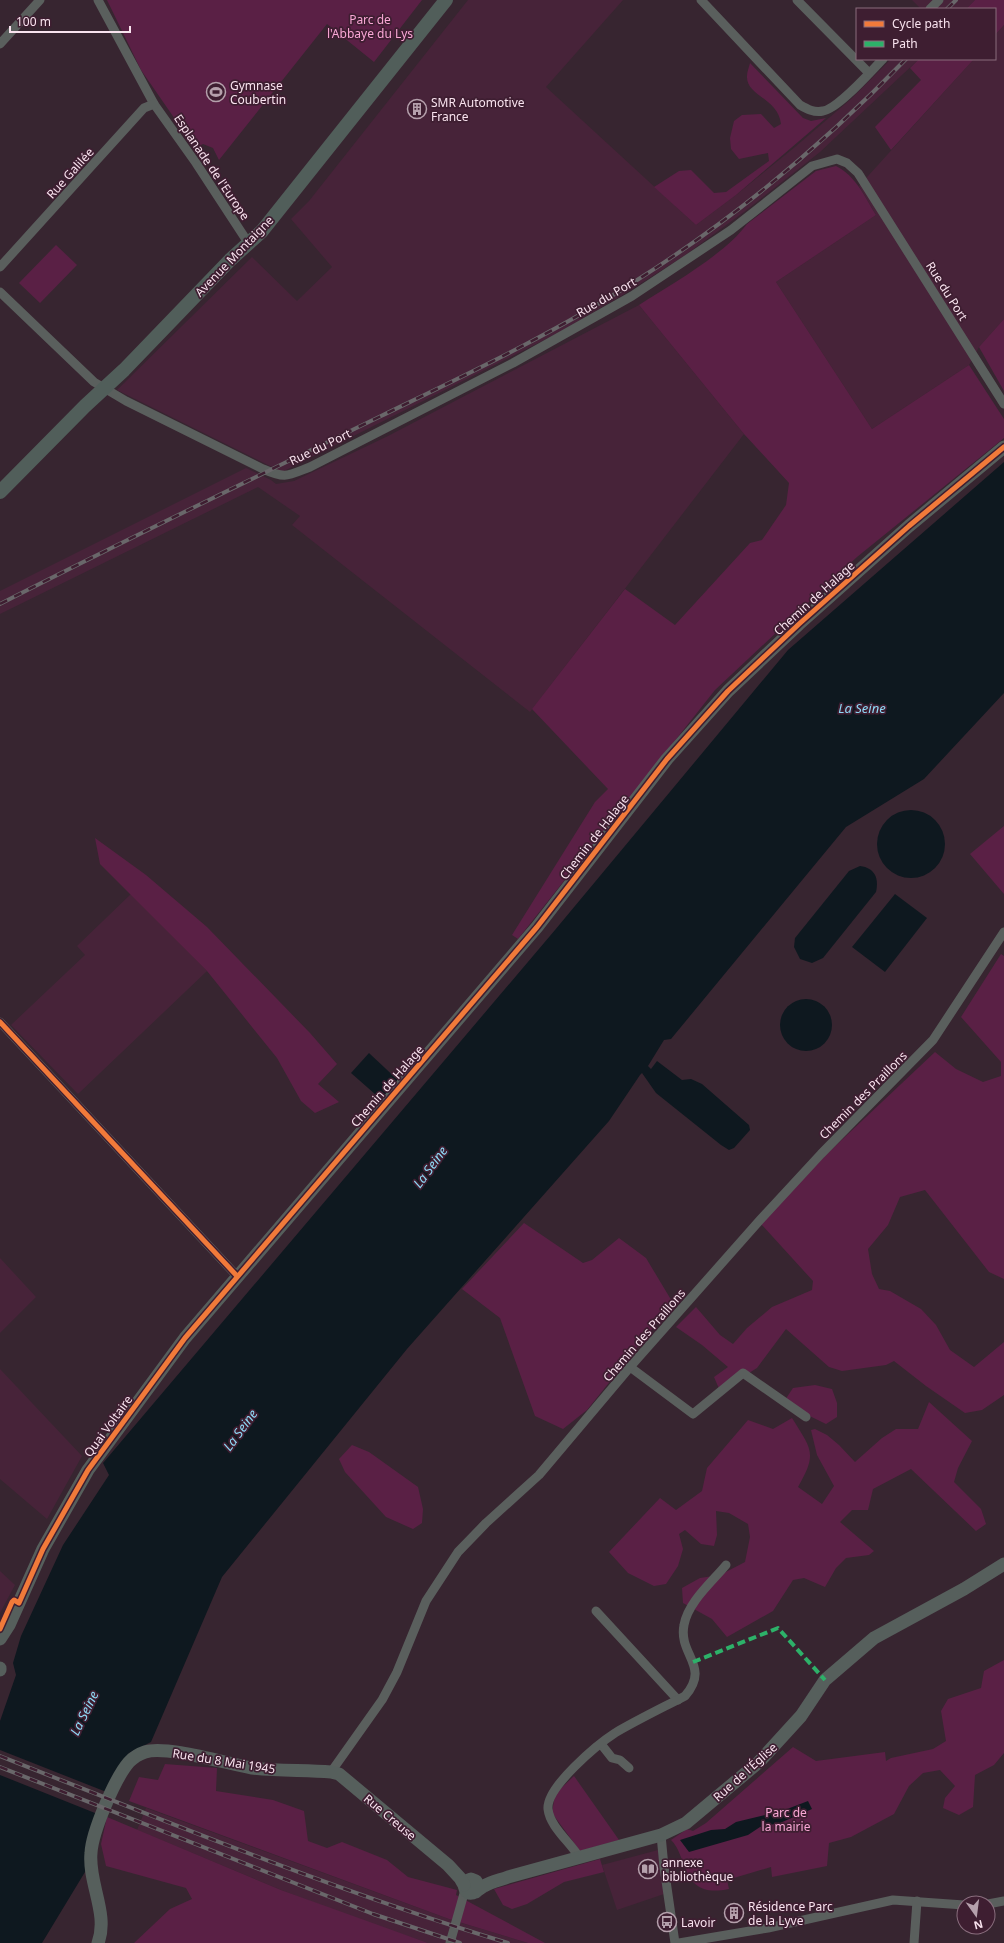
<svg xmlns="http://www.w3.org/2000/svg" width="1004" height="1943" font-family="'Noto Sans',sans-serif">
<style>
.built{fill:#472339}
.green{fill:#5a2045}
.water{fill:#0e181f}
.pier{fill:#372530}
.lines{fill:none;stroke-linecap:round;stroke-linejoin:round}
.street{stroke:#5a5f5d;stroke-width:9}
.secondary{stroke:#565f5c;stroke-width:13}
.primary{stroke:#515e5a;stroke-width:14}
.rail-casing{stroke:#69676a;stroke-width:4}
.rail{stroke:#3e1e31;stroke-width:2.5;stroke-dasharray:8;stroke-linecap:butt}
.quiet{stroke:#2db169;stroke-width:4;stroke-dasharray:8 4;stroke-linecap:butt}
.cycleway-casing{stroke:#3e1e31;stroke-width:8}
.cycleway{stroke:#f17a3a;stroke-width:5}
.labels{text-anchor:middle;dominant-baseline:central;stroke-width:3.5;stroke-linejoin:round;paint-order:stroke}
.park-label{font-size:12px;fill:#f9a7d5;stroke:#3e1e31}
.poi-label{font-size:12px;fill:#f9e3ef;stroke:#3e1e31;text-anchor:start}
.street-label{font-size:12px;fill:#f9e3ef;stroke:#3e1e31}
.water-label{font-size:13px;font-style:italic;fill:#8fd9f6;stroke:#3e1e31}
</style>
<rect width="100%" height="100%" fill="#372530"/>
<g class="built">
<path d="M 468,0 L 623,0 L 546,87 L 696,225 L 736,195 L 795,147 L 851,99 L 891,59 L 919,59 L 820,152 L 744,212 L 684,256 L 621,296 L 554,335 L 282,472 L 117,390 L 252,257 L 297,301 L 332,267 L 291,219 L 309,201 Z"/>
<path d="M 912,0 L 975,0 L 966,9 L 921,9 Z"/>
<path d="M 1004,25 L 1004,319 L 979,347 L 969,365 L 872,429 L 776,282 L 876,215 L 859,186 L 974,59 L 995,59 L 995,35 Z"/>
<path d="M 639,305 L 744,434 L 530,712 L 292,525 L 300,516 L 258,487 L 0,614 L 0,591 L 246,468 L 271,480 L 276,484 L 294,481 L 388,436 Z"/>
<path d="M 131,894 L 207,971 L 78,1094 L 11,1025 L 85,955 L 77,946 Z"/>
<path d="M 0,1258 L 36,1297 L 0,1333 Z"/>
<path d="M 0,1369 L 82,1456 L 47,1519 L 0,1479 Z"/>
<path d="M 0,1571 L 15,1585 L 0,1613 Z"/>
<path d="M 146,1808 L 449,1919 L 528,1943 L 428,1943 L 360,1920 L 281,1890 L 137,1830 Z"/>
<path d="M 658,1850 L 664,1894 L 617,1910 L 602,1865 Z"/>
</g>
<g class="green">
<path d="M 107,0 L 422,0 L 374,62 L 327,24 L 219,160 L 213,148 L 203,144 L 195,148 L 141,70 Z"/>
<path d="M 975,0 L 1004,0 L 1004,25 L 995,35 L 995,9 L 966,9 Z"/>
<path d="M 919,59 L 974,59 L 891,150 L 875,127 L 921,80 L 910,68 Z"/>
<path d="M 750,63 L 803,118 L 811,121 L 826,118 L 736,195 L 696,225 L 654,187 L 679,171 L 691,170 L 714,193 L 726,192 L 769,161 L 768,153 L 739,159 L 731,149 L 730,138 L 734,121 L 742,115 L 761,114 L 774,128 L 781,124 C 778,98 746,96 747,76 C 747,72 749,67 750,63 Z"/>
<path d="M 836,166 C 856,176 865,197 876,215 L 776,282 L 872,429 L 969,365 L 1004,419 L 1004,438 L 857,557 L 715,690 L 518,939 L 512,935 L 595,802 L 608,789 L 532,709 L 625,589 L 675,625 L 750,543 L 762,540 L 786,505 L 789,483 L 744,434 L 639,305 C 672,284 725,254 747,224 L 816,171 Z"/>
<path d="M 56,245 L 77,265 L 40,303 L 19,283 Z"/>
<path d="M 1004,319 L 1004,391 L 979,347 Z"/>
<path d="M 1004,826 L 1004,894 L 970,854 Z"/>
<path d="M 95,838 L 146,875 L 207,927 L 310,1033 L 337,1064 L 318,1084 L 339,1102 L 315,1113 L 301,1101 L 277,1058 L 207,971 L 100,864 Z"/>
<path d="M 1001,954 L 1004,956 L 1004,1279 L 989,1272 L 925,1190 L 900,1197 L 888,1225 L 868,1249 L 872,1274 L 879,1289 L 890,1291 L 921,1309 L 936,1325 L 950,1350 L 974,1367 L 1004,1342 L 1004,1395 L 982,1410 L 965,1413 L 926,1386 L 894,1361 L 886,1365 L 842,1371 L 829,1367 L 786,1329 L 757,1368 L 720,1391 L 714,1377 L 728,1367 L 702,1345 L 676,1327 L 696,1307 L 720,1335 L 733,1344 L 747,1328 L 772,1307 L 812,1290 L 813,1281 L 761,1224 L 813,1167 L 935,1052 L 956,1069 L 983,1082 L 1001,1076 L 1001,1062 L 961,1017 Z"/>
<path d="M 524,1223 L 583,1263 L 592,1260 L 619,1238 L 646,1258 L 673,1303 L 587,1410 L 563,1429 L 535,1416 L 500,1318 L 462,1289 Z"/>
<path d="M 815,1385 L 832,1389 L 837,1403 L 837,1417 L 826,1424 L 783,1403 L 793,1388 Z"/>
<path d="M 929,1402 L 972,1441 L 958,1468 L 954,1482 L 981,1509 L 986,1524 L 976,1531 L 911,1469 L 873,1489 L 868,1510 L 852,1510 L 840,1522 L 874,1551 L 869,1555 L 846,1558 L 836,1568 L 825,1587 L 804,1578 L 793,1580 L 773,1611 L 727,1637 L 712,1619 L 683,1603 L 682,1588 L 700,1578 L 720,1575 L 745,1562 L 750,1537 L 748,1524 L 729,1513 L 716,1511 L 717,1535 L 714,1546 L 701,1544 L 685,1530 L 679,1534 L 683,1549 L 678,1566 L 666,1584 L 654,1586 L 628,1573 L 609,1552 L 660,1498 L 676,1510 L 702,1491 L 707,1468 L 748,1420 L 773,1429 L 792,1418 C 811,1449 818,1453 798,1487 L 822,1504 L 834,1486 L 817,1455 L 811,1430 L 815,1429 L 827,1435 L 839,1445 L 855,1462 L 882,1438 L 896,1429 L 918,1429 Z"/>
<path d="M 352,1445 L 369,1452 L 418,1487 L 423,1509 L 422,1523 L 413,1529 L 386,1517 L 345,1472 L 339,1459 Z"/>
<path d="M 1004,1660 L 1004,1753 L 994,1765 L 975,1775 L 973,1807 L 959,1815 L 943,1808 L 945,1798 L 955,1786 L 940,1770 L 923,1773 L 909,1786 L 894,1814 L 851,1837 L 829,1843 L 827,1866 L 772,1877 L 771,1867 L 727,1880 L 729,1889 C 704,1894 691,1888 683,1862 C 679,1853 678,1847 671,1840 L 687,1829 L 693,1831 L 706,1823 L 793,1747 L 816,1761 L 885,1752 L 886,1761 L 891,1758 L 933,1749 L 946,1741 L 941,1711 L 948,1699 L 981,1688 L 984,1671 Z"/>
<path d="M 165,1764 L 217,1768 L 216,1791 L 273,1800 L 304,1811 L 308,1841 L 327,1848 L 342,1842 L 387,1860 L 408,1877 L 457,1890 L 456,1895 L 545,1943 L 528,1943 L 449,1919 L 129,1801 L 139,1777 L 158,1780 Z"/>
<path d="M 574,1776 L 619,1840 L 580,1851 L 552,1813 L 555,1794 Z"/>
<path d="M 107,1817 L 281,1890 L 428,1943 L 134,1943 L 170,1909 L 192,1899 L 186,1888 L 106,1866 L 101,1844 Z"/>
<path d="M 600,1859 L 604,1872 L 564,1882 L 527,1904 L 512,1909 L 503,1905 L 494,1889 Z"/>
</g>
<g class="water">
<path d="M 1004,462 L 1004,693 L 924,779 L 846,827 L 671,1039 L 664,1040 L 648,1066 L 651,1069 L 657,1061 L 682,1080 L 691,1079 L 702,1084 L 749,1125 L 750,1130 L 734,1148 L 729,1150 L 721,1145 L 656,1093 L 642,1073 L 640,1075 L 609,1121 L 407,1349 L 222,1577 L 151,1742 L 129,1753 L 115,1772 L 85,1855 L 85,1872 L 42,1943 L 0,1943 L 0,1721 L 16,1675 L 13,1663 L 21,1636 L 63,1545 L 109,1475 L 103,1463 L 555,930 L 788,650 Z"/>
<circle cx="911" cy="844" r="34"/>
<path d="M 860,866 C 875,868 879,878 876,892 L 823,958 L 812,963 L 800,959 L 794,947 L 795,938 L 849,871 Z"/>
<path d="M 895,894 L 927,918 L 885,972 L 852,947 Z"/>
<circle cx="806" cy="1025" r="26"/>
<path d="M 369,1053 L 401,1083 L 384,1102 L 351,1073 Z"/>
<path d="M 808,1801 L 812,1809 L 780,1823 L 760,1827 L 748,1835 L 689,1852 L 680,1840 L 711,1830 L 725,1829 L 736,1822 L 782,1811 Z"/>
</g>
<path class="pier" d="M 0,1750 L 109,1793 L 100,1815 L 0,1775 Z"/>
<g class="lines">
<g class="street">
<path d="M 98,0 L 154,104 L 196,163 L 249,244"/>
<path d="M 701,0 L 800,105 C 807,109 814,113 823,111 C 838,109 871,71 883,59"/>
<path d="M 797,0 L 869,73"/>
<path d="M 930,9 L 939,0"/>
<path d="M 0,44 L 40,0"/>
<path d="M 0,267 L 144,108 L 154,104"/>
<path d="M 0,292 L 94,382 L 126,401 L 263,469 C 286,479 287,476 310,467 L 513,363 L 632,296 L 731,230 L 812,166 L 837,159 L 847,163 L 858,173 L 1004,404"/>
<path d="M 0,1022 L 237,1276"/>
<path d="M 630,1367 L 693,1414 L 743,1373 L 806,1417"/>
<path d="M 596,1611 L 678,1700"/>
<path d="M 601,1744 L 612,1758 L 620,1760 L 629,1768"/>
<path d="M 331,1772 L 382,1700 L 397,1672 L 426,1601 L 458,1552 L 486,1523 L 539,1475 L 630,1367 L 760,1220 L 821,1154 L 933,1040 L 1004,932"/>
<path d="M 661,1835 L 664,1867 L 675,1943"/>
<path d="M 579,1857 C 570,1842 550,1827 548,1809 C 546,1787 598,1744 615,1733 C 637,1720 662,1708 685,1696 C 711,1666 678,1655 684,1625 C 688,1602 712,1582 726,1565"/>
<path d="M 988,1904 L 1004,1901"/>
<path d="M 450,1943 L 465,1890"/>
<path d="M 679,1943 L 768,1928 L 893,1900 L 964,1905"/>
<path d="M 914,1943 L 917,1901"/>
</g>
<g class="secondary">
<path d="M 0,1639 L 9,1625 L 43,1549 L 88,1470 L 185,1338 L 537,927 L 667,759 L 728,691 L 799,624 L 909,526 L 1004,447"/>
<path d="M 0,1668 L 0,1670"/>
<path d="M 476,1892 L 478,1886 L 476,1881 L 471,1879 L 466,1881 C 463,1886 465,1895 473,1893 C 477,1892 480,1888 484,1886 C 491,1882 500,1880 508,1877 L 661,1835 L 686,1823 L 759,1762 L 801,1716 L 825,1680 L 874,1638 L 964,1589 L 1004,1564"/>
<path d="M 98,1943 C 109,1914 88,1883 91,1853 C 92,1832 115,1778 129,1762 C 133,1758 139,1754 145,1752 C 166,1745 228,1764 252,1768 C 278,1771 305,1770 331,1772 L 339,1774 L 448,1865 L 460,1878 L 464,1885"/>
</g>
<path class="primary" d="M 0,492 L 85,406 L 124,370 L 230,260 L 262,231 L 446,0"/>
<g class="rail-casing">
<g id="rail">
<path d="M 947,9 L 956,0"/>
<path d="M 0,604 C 125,540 252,479 379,417 C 465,375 553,334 634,282 C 734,219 824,144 906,59"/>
<path d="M 0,1756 C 168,1822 335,1891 508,1943"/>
<path d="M 0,1767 L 373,1914 L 460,1943"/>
</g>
</g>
<use href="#rail" class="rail"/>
<path class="quiet" d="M 693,1662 L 778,1628 L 825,1680"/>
<g class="cycleway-casing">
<g id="cycleway">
<path d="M 0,1022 L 237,1276"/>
<path d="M 0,1629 L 12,1602 L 14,1600 L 19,1603 L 43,1549 L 88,1470 L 185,1338 L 537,927 L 667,759 L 728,691 L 799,624 L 909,526 L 1004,447"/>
</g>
</g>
<use href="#cycleway" class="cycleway"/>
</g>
<defs>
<g id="stadium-ring" transform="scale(1)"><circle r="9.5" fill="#3e1e31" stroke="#b5a0ac" stroke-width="1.5"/><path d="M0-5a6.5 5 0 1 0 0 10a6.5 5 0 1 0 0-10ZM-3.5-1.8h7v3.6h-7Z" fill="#b5a0ac"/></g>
<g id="building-ring" transform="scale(1)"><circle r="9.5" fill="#3e1e31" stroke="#b5a0ac" stroke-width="1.5"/><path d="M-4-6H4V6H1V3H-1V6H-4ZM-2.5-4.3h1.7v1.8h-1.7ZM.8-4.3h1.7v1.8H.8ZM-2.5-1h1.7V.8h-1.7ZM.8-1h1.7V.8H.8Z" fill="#b5a0ac"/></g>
<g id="library-ring" transform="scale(1)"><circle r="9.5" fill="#3e1e31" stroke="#b5a0ac" stroke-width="1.5"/><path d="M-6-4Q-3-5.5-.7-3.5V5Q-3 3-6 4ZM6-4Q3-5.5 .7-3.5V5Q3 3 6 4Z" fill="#b5a0ac"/></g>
<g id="bus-ring" transform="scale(1)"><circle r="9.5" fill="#3e1e31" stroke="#b5a0ac" stroke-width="1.5"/><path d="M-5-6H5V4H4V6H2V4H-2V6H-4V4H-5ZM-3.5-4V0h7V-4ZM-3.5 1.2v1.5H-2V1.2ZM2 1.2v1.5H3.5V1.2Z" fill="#b5a0ac"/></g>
</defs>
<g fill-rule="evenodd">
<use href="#stadium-ring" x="216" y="92"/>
<use href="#building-ring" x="417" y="109"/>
<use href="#library-ring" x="648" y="1869"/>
<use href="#building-ring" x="734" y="1913"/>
<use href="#bus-ring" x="667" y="1922"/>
</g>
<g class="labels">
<g class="park-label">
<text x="370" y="19">Parc de<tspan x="370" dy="14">l'Abbaye du Lys</tspan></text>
<text x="786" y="1812">Parc de<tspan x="786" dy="14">la mairie</tspan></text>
</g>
<g class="poi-label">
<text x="230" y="85">Gymnase<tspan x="230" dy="14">Coubertin</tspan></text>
<text x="431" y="102">SMR Automotive<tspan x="431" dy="14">France</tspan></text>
<text x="662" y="1862">annexe<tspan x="662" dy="14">bibliothèque</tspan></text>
<text x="748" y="1906">Résidence Parc<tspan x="748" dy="14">de la Lyve</tspan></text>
<text x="681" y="1922">Lavoir</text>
</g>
<g class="street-label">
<text transform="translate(212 167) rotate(56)">Esplanade de l'Europe</text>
<text transform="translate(70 173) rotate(-48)">Rue Galilée</text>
<text transform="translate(234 256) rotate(-46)">Avenue Montaigne</text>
<text transform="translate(947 291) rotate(58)">Rue du Port</text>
<text transform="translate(606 297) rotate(-30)">Rue du Port</text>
<text transform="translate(320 447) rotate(-26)">Rue du Port</text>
<text transform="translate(814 598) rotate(-42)">Chemin de Halage</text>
<text transform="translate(594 837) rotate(-52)">Chemin de Halage</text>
<text transform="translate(387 1086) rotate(-49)">Chemin de Halage</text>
<text transform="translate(863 1095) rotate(-45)">Chemin des Praillons</text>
<text transform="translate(644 1335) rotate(-49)">Chemin des Praillons</text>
<text transform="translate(108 1426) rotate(-54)">Quai Voltaire</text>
<text transform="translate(224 1761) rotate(9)">Rue du 8 Mai 1945</text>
<text transform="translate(745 1772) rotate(-42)">Rue de l'Église</text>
<text transform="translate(390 1817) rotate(40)">Rue Creuse</text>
</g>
<g class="water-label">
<text x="862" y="708">La Seine</text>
<text transform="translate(430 1167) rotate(-54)">La Seine</text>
<text transform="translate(240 1430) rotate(-54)">La Seine</text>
<text transform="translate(84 1713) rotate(-64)">La Seine</text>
</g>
</g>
<rect x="856" y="8" width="140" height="52" fill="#3e1e31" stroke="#896d7d"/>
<rect x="864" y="21" width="20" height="6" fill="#f17a3a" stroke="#896d7d"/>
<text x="892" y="28" font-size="12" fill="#f9e3ef">Cycle path</text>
<rect x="864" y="41" width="20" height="6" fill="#2db169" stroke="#896d7d"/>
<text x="892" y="48" font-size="12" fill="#f9e3ef">Path</text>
<g transform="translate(976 1915) rotate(166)"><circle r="19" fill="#3e1e31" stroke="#896d7d"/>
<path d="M0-3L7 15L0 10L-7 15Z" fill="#b5a0ac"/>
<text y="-6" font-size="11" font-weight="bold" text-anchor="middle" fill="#f9e3ef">N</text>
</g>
<path d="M10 26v6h120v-6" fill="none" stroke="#f9e3ef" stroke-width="2"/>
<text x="16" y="26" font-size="12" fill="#f9e3ef" stroke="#3e1e31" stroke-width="3" paint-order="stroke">100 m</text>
</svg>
